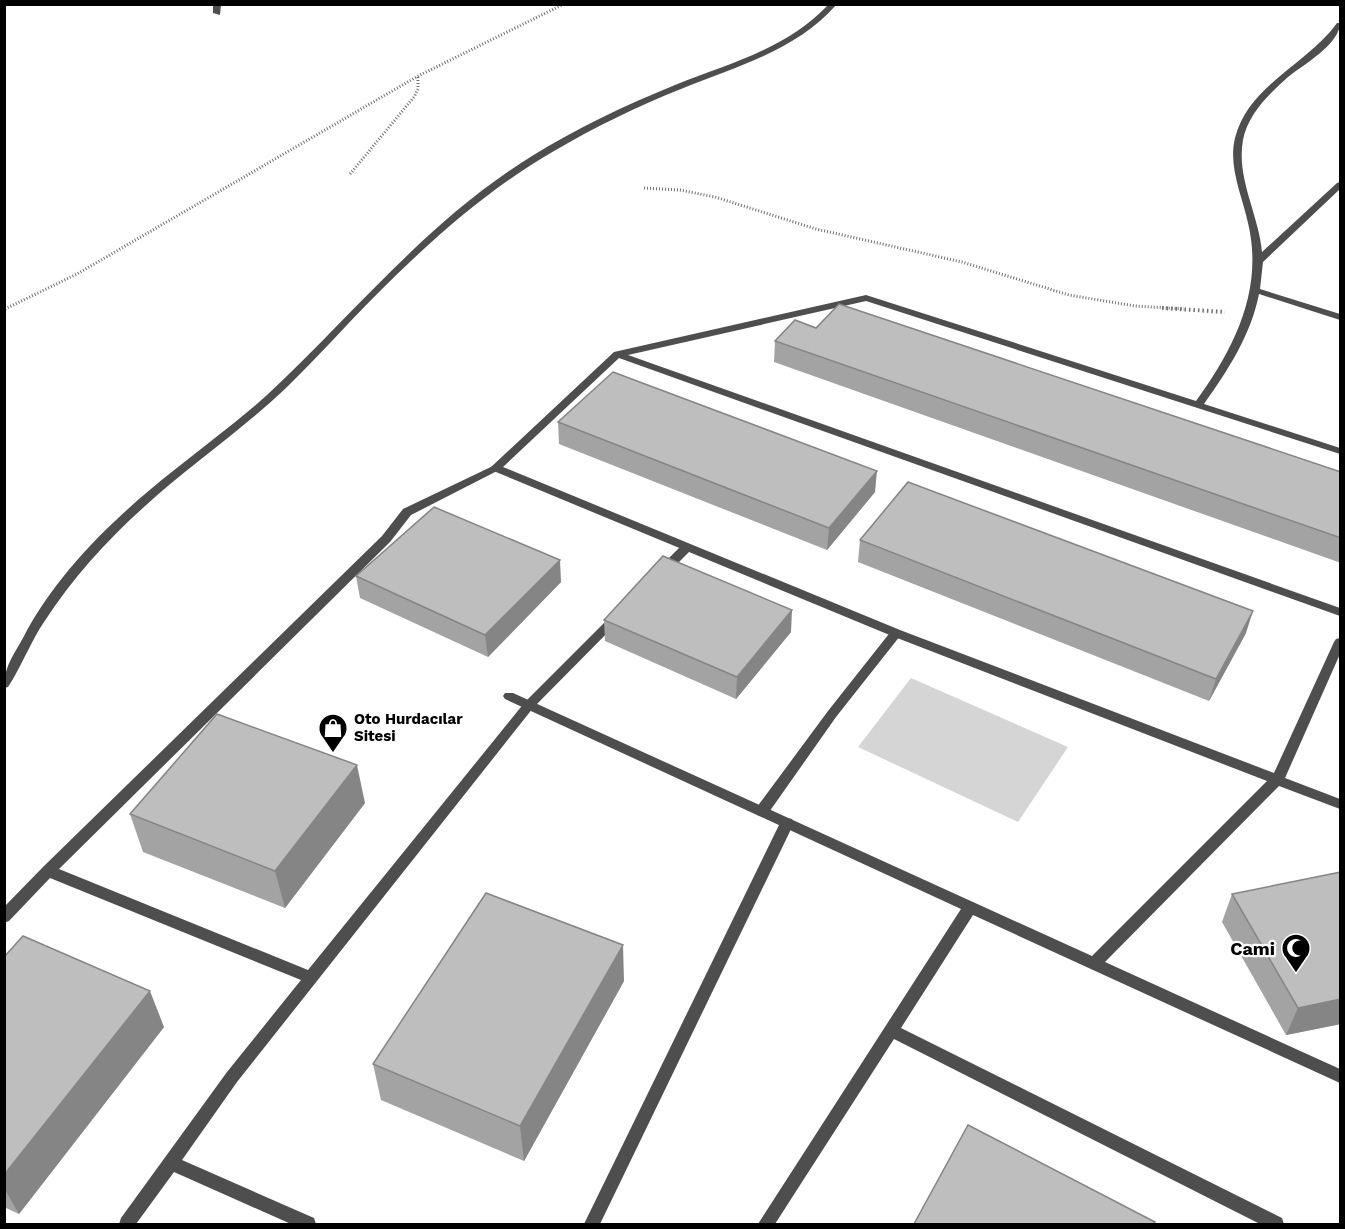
<svg xmlns="http://www.w3.org/2000/svg" width="1345" height="1229" font-family="'Work Sans',sans-serif">
<style>
.green{fill:#d5d5d5}
.lines{fill:none;stroke-linecap:round;stroke-linejoin:round}
.path-far1{stroke:#707070;stroke-width:3;stroke-dasharray:1 2;stroke-linecap:butt}
.path{stroke:#707070;stroke-width:4;stroke-dasharray:1.5 3;stroke-linecap:butt}
.service{fill:#4e4e4e;fill-rule:evenodd}
.minor{fill:#4e4e4e;fill-rule:evenodd}
.wall{fill:#a3a3a3}
.shaded-wall{fill:#858585}
.building{fill:#bebebe;stroke:#858585;stroke-width:1.5}
.labels{text-anchor:middle;dominant-baseline:central;stroke-width:4.5;stroke-linejoin:round;paint-order:stroke}
.poi-label{font-size:15px;font-weight:bold;fill:#000;stroke:#fff;text-anchor:start}
.near-poi-label{font-size:18px;font-weight:bold;fill:#000;stroke:#fff;text-anchor:end}
</style>
<rect width="100%" height="100%" fill="#fff"/>
<path class="green" d="M 911,678 L 1068,747 L 1018,822 L 858,747 Z"/>
<g class="lines">
<g class="path-far1">
<path d="M 350,174 L 414,97 L 418,89 L 418,76"/>
<path d="M 644,188 L 680,190 L 715,197 L 816,229 L 962,262 L 1069,295 L 1135,306 L 1184,309"/>
<path d="M 5,309 L 77,274 L 418,76 L 564,4"/>
</g>
<g class="path">
<path d="M 1162,308 L 1225,312"/>
<path d="M 4,310 L 8,308"/>
</g>
<g class="service">
<path d="M 495,465 L 500,468 L 499,470 L 411,515 L 390,542 L 59,869 L 308,970 L 525,702 L 611,616 L 619,616 L 621,619 L 533,708 L 237,1082 L 182,1160 L 314,1218 L 316,1224 L 291,1224 L 174,1172 L 136,1224 L 119,1224 L 121,1218 L 227,1072 L 301,980 L 50,878 L 9,921 L 4,923 L 4,907 L 43,867 L 382,536 L 403,509 Z"/>
<path d="M 687,543 L 693,547 L 691,550 L 667,574 L 659,574 L 657,571 L 659,568 L 683,544 Z"/>
<path d="M 896,629 L 902,633 L 900,636 L 836,717 L 767,815 L 762,816 L 757,815 L 755,811 L 757,807 L 828,711 L 892,630 Z"/>
<path d="M 787,818 L 792,819 L 794,823 L 600,1224 L 584,1224 L 780,823 L 782,819 Z"/>
</g>
<g class="minor">
<path d="M 213,4 L 221,4 L 220,15 L 213,13 Z"/>
<path d="M 829,4 L 837,4 C 796,51 737,66 681,89 C 638,106 595,127 554,151 C 488,189 431,240 377,294 C 346,325 317,358 286,388 C 241,431 190,465 144,507 C 107,540 72,579 44,622 C 32,640 24,660 13,679 L 8,687 L 4,688 C 4,667 13,656 23,638 C 57,572 115,517 173,471 C 204,446 237,422 267,395 C 356,312 426,222 532,156 C 577,128 626,105 675,85 C 730,63 787,49 829,4 Z"/>
<path d="M 1337,23 L 1340,23 C 1340,44 1303,65 1288,77 C 1269,94 1248,114 1243,140 C 1236,178 1259,215 1262,252 L 1337,183 L 1340,182 L 1340,189 L 1263,262 L 1260,289 L 1340,314 L 1340,320 L 1259,294 C 1251,335 1228,370 1204,404 L 1340,448 L 1340,454 L 866,301 L 628,355 L 1340,608 L 1340,616 L 619,358 L 503,467 L 900,630 L 1274,773 L 1334,642 L 1336,639 L 1340,638 L 1340,654 L 1285,778 L 1340,799 L 1340,809 L 1279,786 L 1105,962 L 1340,1069 L 1340,1083 L 973,915 L 901,1028 L 1282,1218 L 1284,1224 L 1260,1224 L 894,1039 L 775,1224 L 758,1224 L 961,909 L 505,699 L 503,696 L 505,693 L 513,693 L 1092,956 L 1267,781 L 892,636 L 491,470 L 490,468 L 614,352 L 866,295 L 1196,401 C 1234,349 1264,290 1248,223 C 1242,195 1228,167 1235,138 C 1248,85 1308,64 1337,23 Z"/>
</g>
</g>
<g class="wall">
<path d="M 816,328 L 1341,472 L 1341,563 L 774,362 L 775,341 Z"/>
<path d="M 558,422 L 875,492 L 827,550 L 559,444 Z"/>
<path d="M 860,540 L 1246,633 L 1209,701 L 858,562 Z"/>
<path d="M 356,576 L 561,582 L 488,657 L 360,598 Z"/>
<path d="M 604,620 L 791,632 L 736,699 L 605,641 Z"/>
<path d="M 365,803 L 285,908 L 143,852 L 130,814 Z"/>
<path d="M 1341,872 L 1341,1024 L 1286,1035 L 1222,922 L 1232,894 Z"/>
<path d="M 4,957 L 164,1027 L 19,1214 L 4,1207 Z"/>
<path d="M 624,981 L 524,1161 L 381,1100 L 373,1064 Z"/>
</g>
<g class="shaded-wall">
<path d="M 877,471 L 875,492 L 827,550 L 829,528 Z"/>
<path d="M 560,560 L 561,582 L 488,657 L 485,635 Z"/>
<path d="M 792,610 L 791,632 L 736,699 L 737,677 Z"/>
<path d="M 1253,611 L 1246,633 L 1209,701 L 1216,679 Z"/>
<path d="M 357,765 L 365,803 L 285,908 L 275,871 Z"/>
<path d="M 623,945 L 624,981 L 524,1161 L 520,1126 Z"/>
<path d="M 150,991 L 164,1027 L 19,1214 L 4,1188 L 4,1175 Z"/>
<path d="M 1341,999 L 1341,1024 L 1286,1035 L 1298,1008 Z"/>
</g>
<g class="building">
<path d="M 839,304 L 1341,472 L 1341,538 L 775,341 L 795,320 L 816,328 Z"/>
<path d="M 613,372 L 877,471 L 829,528 L 558,422 Z"/>
<path d="M 908,482 L 1253,611 L 1216,679 L 860,540 Z"/>
<path d="M 434,507 L 560,560 L 485,635 L 356,576 Z"/>
<path d="M 663,556 L 792,610 L 737,677 L 604,620 Z"/>
<path d="M 217,714 L 357,765 L 275,871 L 130,814 Z"/>
<path d="M 1341,872 L 1341,999 L 1298,1008 L 1232,894 Z"/>
<path d="M 486,893 L 623,945 L 520,1126 L 373,1064 Z"/>
<path d="M 23,936 L 150,991 L 4,1175 L 4,957 Z"/>
<path d="M 968,1125 L 1155,1222 L 1153,1224 L 914,1224 Z"/>
</g>
<defs>
<g id="shop-pin" transform="scale(1.5)"><path d="M0 17L-7.5 6A9.5 9.5 0 1 1 7.5 6Z" fill="#000" stroke="#fff"/><path d="M-5-2.5h2.3a2.7 3.5 0 0 1 5.4 0H5L5.5 6h-11ZM-1.5-2.5h3a1.5 2.3 0 0 0-3 0Z" fill="#fff"/></g>
<g id="mosque-pin" transform="scale(1.5)"><path d="M0 17L-7.5 6A9.5 9.5 0 1 1 7.5 6Z" fill="#000" stroke="#fff"/><path d="M3.5-4.9A6 6 0 1 0 3.5 4.9A5 5 0 1 1 3.5-4.9Z" fill="#fff"/></g>
</defs>
<g fill-rule="evenodd">
<use href="#shop-pin" x="333" y="728"/>
<use href="#mosque-pin" x="1296" y="948"/>
</g>
<g class="labels">
<g class="poi-label">
<text x="354" y="719">Oto Hurdacılar<tspan x="354" dy="17">Sitesi</tspan></text>
</g>
<g class="near-poi-label">
<text x="1275" y="948">Cami</text>
</g>
</g>
<rect width="1345" height="1229" fill="none" stroke="#000000" stroke-width="12"/>
</svg>
